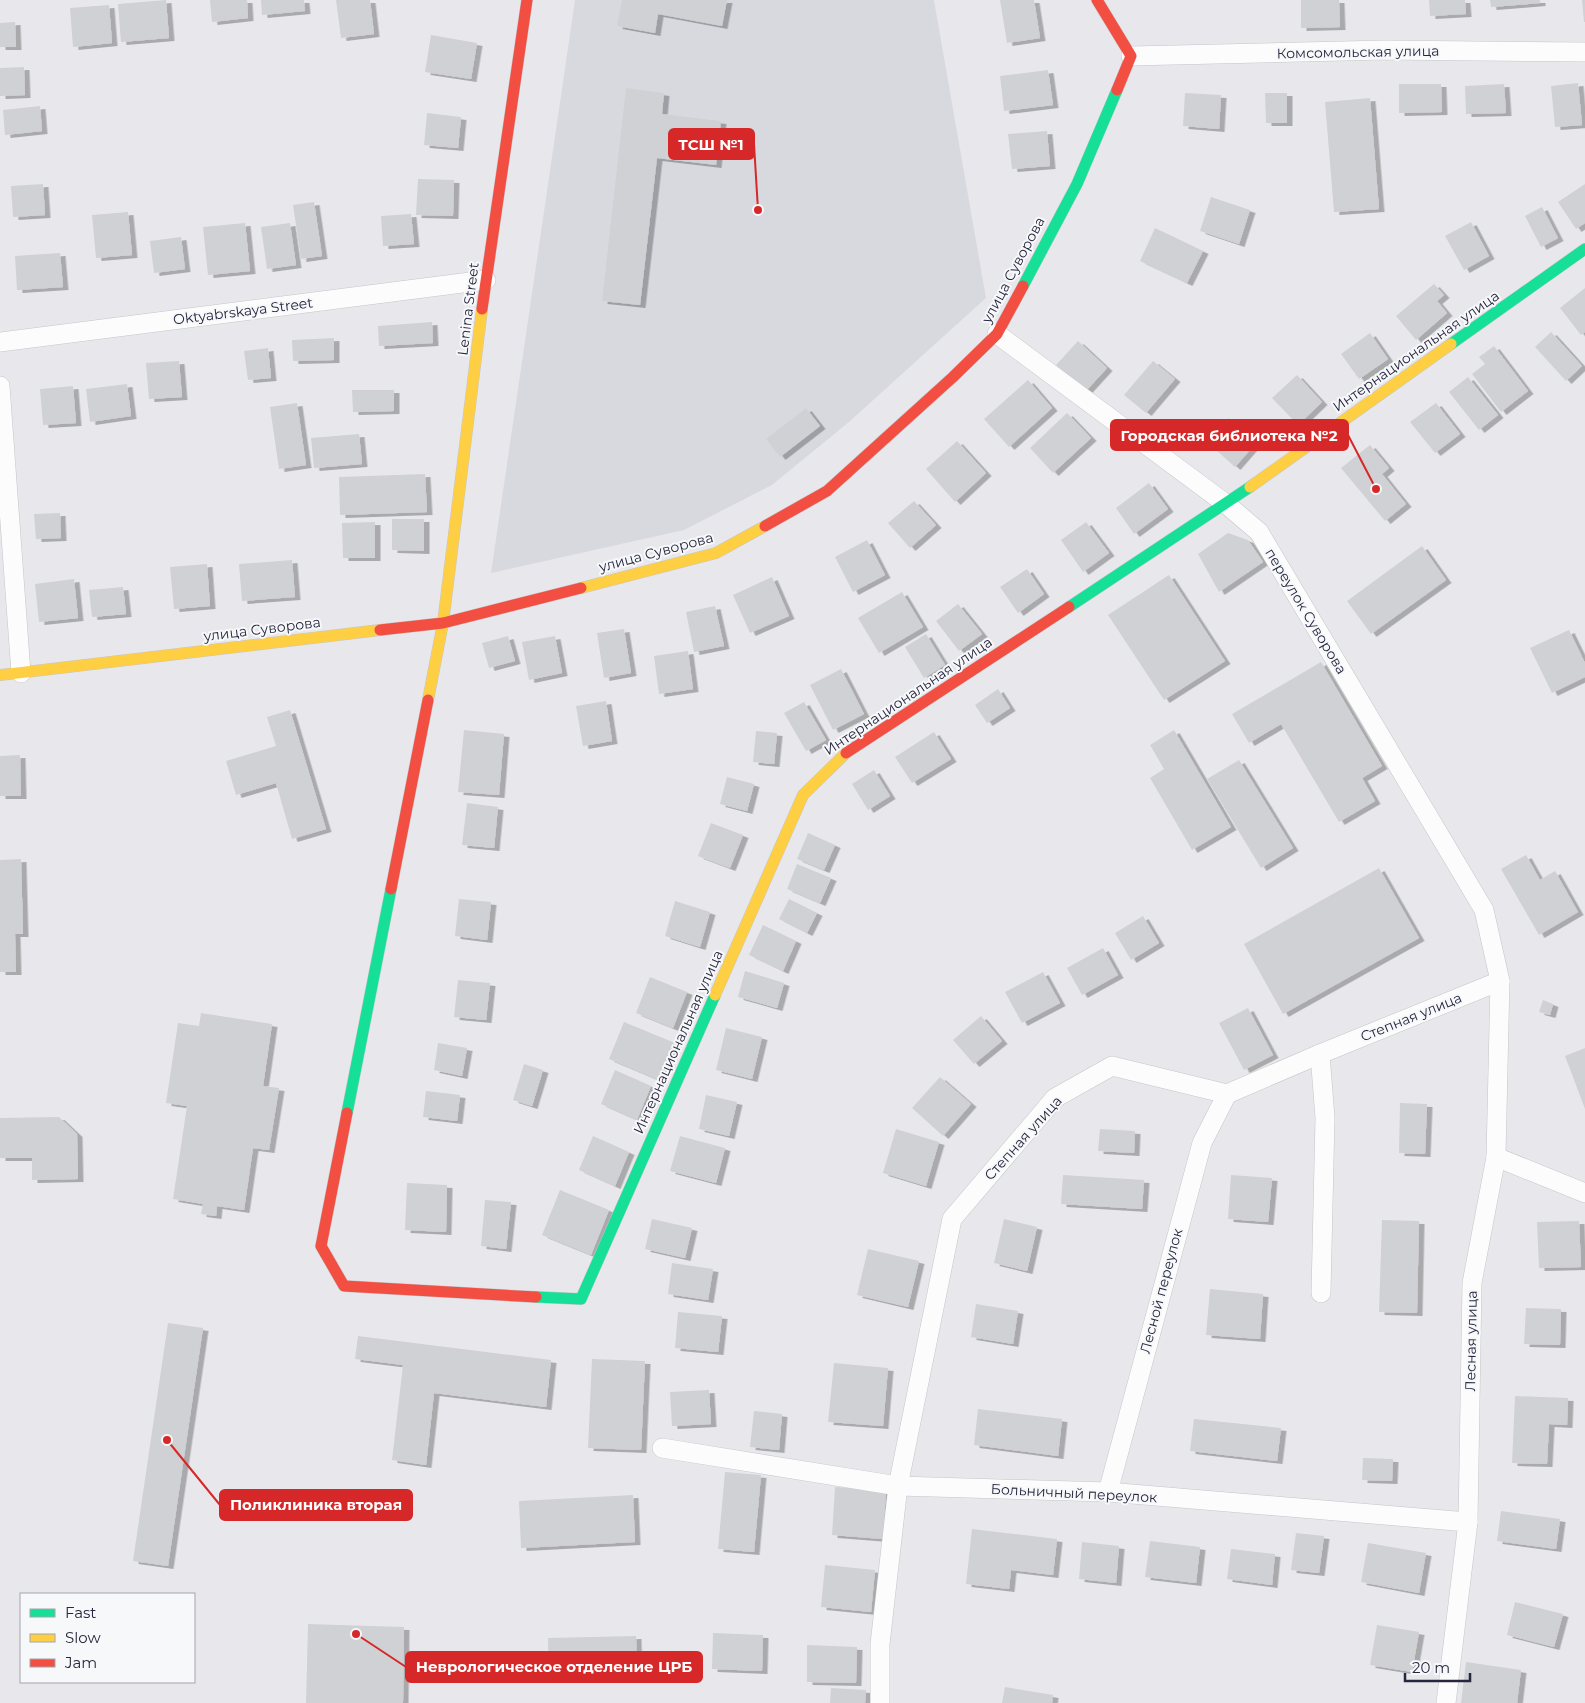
<svg xmlns="http://www.w3.org/2000/svg" width="1585" height="1703" font-family="Montserrat,sans-serif">
<style>
.built{fill:#d8d9df}
.building{fill:#d0d1d5;filter:url(#shadow)}
.lines{fill:none;stroke-linecap:round;stroke-linejoin:round}
.street-casing{stroke:#c5c5ca;stroke-width:20}
.fast-casing{stroke:#c5c6cb;stroke-width:12}
.slow-casing{stroke:#c5c6cb;stroke-width:12}
.jam-casing{stroke:#c5c6cb;stroke-width:12}
.street{stroke:#fcfcfc;stroke-width:19}
.fast{stroke:#16e098;stroke-width:11}
.slow{stroke:#ffcf43;stroke-width:11}
.jam{stroke:#f24e42;stroke-width:11}
.labels{text-anchor:middle;dominant-baseline:central;stroke-width:4;stroke-linejoin:round;paint-order:stroke}
.street-label{font-size:14px;fill:#27263f;stroke:#f7f8fa}
.leader{fill:none;stroke:#d62828;stroke-width:2}
.callout-dot{fill:#d62828;stroke:#f7f8fa;stroke-width:2}
.callout{fill:#d62828;stroke:#d62828;stroke-width:2}
.callout-label{font-size:15px;text-anchor:middle;font-weight:bold;fill:#fff}
</style>
<defs>
<filter id="shadow"><feDropShadow dx="5.5" dy="3" stdDeviation="0" flood-color="#0004"/></filter>
</defs>
<rect width="100%" height="100%" fill="#e8e8ec"/>
<path class="built" d="M 575,0 L 934,0 L 986,298 L 849,422 L 772,485 L 684,530 L 491,573 Z"/>
<g class="building">
<path d="M 166,0 L 169,38 L 121,42 L 118,4 Z"/>
<path d="M 210,0 L 247,0 L 248,18 L 212,22 Z"/>
<path d="M 261,0 L 304,0 L 305,11 L 262,15 Z"/>
<path d="M 336,0 L 370,0 L 374,34 L 341,38 Z"/>
<path d="M 622,0 L 727,0 L 722,26 L 658,14 L 655,33 L 617,26 Z"/>
<path d="M 1000,0 L 1034,0 L 1040,38 L 1007,43 Z"/>
<path d="M 1301,0 L 1339,0 L 1340,27 L 1301,28 Z"/>
<path d="M 1429,0 L 1465,0 L 1466,14 L 1430,16 Z"/>
<path d="M 1490,0 L 1540,0 L 1540,3 L 1491,7 Z"/>
<path d="M 1582,0 L 1585,0 L 1585,22 L 1584,22 Z"/>
<path d="M 109,5 L 112,43 L 73,47 L 70,8 Z"/>
<path d="M 15,22 L 16,47 L 0,47 L 0,23 Z"/>
<path d="M 431,35 L 477,43 L 471,79 L 425,72 Z"/>
<path d="M 24,67 L 25,95 L 0,96 L 0,68 Z"/>
<path d="M 1048,70 L 1053,105 L 1004,111 L 1000,76 Z"/>
<path d="M 1578,83 L 1582,125 L 1555,127 L 1551,86 Z"/>
<path d="M 1399,84 L 1441,84 L 1442,112 L 1399,113 Z"/>
<path d="M 1504,84 L 1506,113 L 1466,114 L 1465,86 Z"/>
<path d="M 626,88 L 664,93 L 662,114 L 721,121 L 716,165 L 657,158 L 640,305 L 602,301 Z"/>
<path d="M 1185,93 L 1221,95 L 1219,129 L 1183,126 Z"/>
<path d="M 1265,93 L 1287,93 L 1287,123 L 1266,123 Z"/>
<path d="M 1370,98 L 1379,209 L 1334,212 L 1325,102 Z"/>
<path d="M 40,106 L 42,131 L 5,135 L 3,110 Z"/>
<path d="M 427,113 L 461,117 L 458,148 L 424,145 Z"/>
<path d="M 1047,131 L 1050,166 L 1012,169 L 1008,134 Z"/>
<path d="M 418,179 L 454,180 L 453,216 L 416,215 Z"/>
<path d="M 43,184 L 45,215 L 13,217 L 11,186 Z"/>
<path d="M 1585,184 L 1585,223 L 1576,229 L 1558,202 Z"/>
<path d="M 1211,197 L 1250,210 L 1239,244 L 1200,231 Z"/>
<path d="M 314,202 L 322,256 L 301,259 L 293,205 Z"/>
<path d="M 1542,207 L 1558,238 L 1541,247 L 1525,216 Z"/>
<path d="M 128,212 L 132,255 L 96,258 L 92,215 Z"/>
<path d="M 411,214 L 414,244 L 383,246 L 381,216 Z"/>
<path d="M 1471,222 L 1489,256 L 1464,270 L 1445,236 Z"/>
<path d="M 245,223 L 250,271 L 208,275 L 203,227 Z"/>
<path d="M 290,223 L 296,265 L 267,269 L 261,227 Z"/>
<path d="M 1155,228 L 1203,251 L 1187,283 L 1140,261 Z"/>
<path d="M 181,237 L 185,269 L 154,273 L 150,241 Z"/>
<path d="M 60,253 L 63,287 L 17,290 L 15,256 Z"/>
<path d="M 1434,284 L 1444,295 L 1437,301 L 1447,313 L 1416,340 L 1396,316 Z"/>
<path d="M 1585,288 L 1585,332 L 1581,335 L 1560,308 Z"/>
<path d="M 432,322 L 433,343 L 379,346 L 378,326 Z"/>
<path d="M 1551,332 L 1582,366 L 1566,381 L 1535,347 Z"/>
<path d="M 1370,333 L 1388,359 L 1359,379 L 1341,354 Z"/>
<path d="M 334,338 L 334,360 L 293,361 L 292,340 Z"/>
<path d="M 1078,341 L 1107,368 L 1085,392 L 1056,365 Z"/>
<path d="M 1494,346 L 1528,391 L 1501,412 L 1472,374 L 1485,364 L 1479,357 Z"/>
<path d="M 268,348 L 271,378 L 248,380 L 244,351 Z"/>
<path d="M 179,361 L 182,397 L 149,399 L 146,363 Z"/>
<path d="M 1153,361 L 1175,379 L 1146,413 L 1124,395 Z"/>
<path d="M 1297,375 L 1322,402 L 1298,425 L 1272,398 Z"/>
<path d="M 1468,377 L 1498,415 L 1479,430 L 1449,392 Z"/>
<path d="M 1028,380 L 1052,408 L 1009,447 L 984,419 Z"/>
<path d="M 127,384 L 131,416 L 90,422 L 86,389 Z"/>
<path d="M 73,386 L 76,423 L 43,425 L 40,389 Z"/>
<path d="M 352,390 L 394,390 L 394,411 L 353,412 Z"/>
<path d="M 297,403 L 306,465 L 279,469 L 270,407 Z"/>
<path d="M 1436,403 L 1460,434 L 1435,453 L 1410,422 Z"/>
<path d="M 806,408 L 820,426 L 780,457 L 766,439 Z"/>
<path d="M 1067,413 L 1091,438 L 1053,473 L 1030,448 Z"/>
<path d="M 1229,418 L 1256,443 L 1235,467 L 1207,442 Z"/>
<path d="M 359,434 L 362,464 L 314,468 L 311,438 Z"/>
<path d="M 957,441 L 986,473 L 955,502 L 926,469 Z"/>
<path d="M 1370,445 L 1389,468 L 1382,474 L 1406,504 L 1385,521 L 1341,468 Z"/>
<path d="M 425,474 L 427,512 L 340,515 L 339,477 Z"/>
<path d="M 1149,483 L 1168,509 L 1134,534 L 1116,508 Z"/>
<path d="M 914,501 L 936,525 L 910,548 L 888,523 Z"/>
<path d="M 60,513 L 61,538 L 36,539 L 34,514 Z"/>
<path d="M 392,519 L 424,519 L 424,551 L 392,550 Z"/>
<path d="M 375,522 L 375,558 L 343,558 L 342,523 Z"/>
<path d="M 1086,522 L 1109,553 L 1083,572 L 1061,540 Z"/>
<path d="M 1228,533 L 1248,540 L 1263,562 L 1219,592 L 1198,554 Z"/>
<path d="M 867,540 L 885,575 L 853,592 L 835,557 Z"/>
<path d="M 1422,546 L 1446,580 L 1371,634 L 1347,601 Z"/>
<path d="M 292,560 L 295,597 L 242,601 L 239,564 Z"/>
<path d="M 207,564 L 210,606 L 174,609 L 170,567 Z"/>
<path d="M 1027,569 L 1044,594 L 1018,613 L 1000,587 Z"/>
<path d="M 1169,575 L 1225,661 L 1164,700 L 1108,615 Z"/>
<path d="M 772,577 L 789,616 L 750,633 L 733,595 Z"/>
<path d="M 74,579 L 78,618 L 39,622 L 35,584 Z"/>
<path d="M 123,587 L 126,614 L 92,617 L 89,590 Z"/>
<path d="M 902,592 L 923,627 L 879,653 L 858,618 Z"/>
<path d="M 958,604 L 982,634 L 959,651 L 936,621 Z"/>
<path d="M 715,606 L 724,646 L 694,652 L 686,612 Z"/>
<path d="M 624,629 L 631,673 L 604,678 L 597,633 Z"/>
<path d="M 1569,630 L 1585,663 L 1585,677 L 1552,693 L 1530,648 Z"/>
<path d="M 926,634 L 945,665 L 924,678 L 905,647 Z"/>
<path d="M 508,636 L 515,661 L 489,668 L 482,643 Z"/>
<path d="M 555,636 L 562,673 L 529,680 L 522,642 Z"/>
<path d="M 688,651 L 693,689 L 659,694 L 654,656 Z"/>
<path d="M 1321,662 L 1382,766 L 1362,778 L 1375,801 L 1339,822 L 1281,724 L 1249,743 L 1232,714 Z"/>
<path d="M 841,669 L 864,714 L 833,730 L 810,685 Z"/>
<path d="M 998,689 L 1010,708 L 987,723 L 975,705 Z"/>
<path d="M 606,701 L 612,741 L 583,746 L 576,706 Z"/>
<path d="M 804,702 L 826,740 L 806,751 L 784,713 Z"/>
<path d="M 290,710 L 326,829 L 292,839 L 276,783 L 236,795 L 226,761 L 276,746 L 267,717 Z"/>
<path d="M 464,730 L 504,734 L 499,795 L 458,792 Z"/>
<path d="M 1174,730 L 1231,827 L 1192,850 L 1150,778 L 1164,769 L 1150,745 Z"/>
<path d="M 756,731 L 777,733 L 774,764 L 753,762 Z"/>
<path d="M 934,732 L 951,759 L 912,783 L 895,757 Z"/>
<path d="M 20,755 L 21,796 L 0,796 L 0,756 Z"/>
<path d="M 1239,760 L 1293,848 L 1261,868 L 1207,779 Z"/>
<path d="M 874,770 L 890,796 L 868,810 L 852,784 Z"/>
<path d="M 727,777 L 754,784 L 747,811 L 720,804 Z"/>
<path d="M 467,803 L 498,807 L 494,848 L 462,845 Z"/>
<path d="M 711,823 L 743,835 L 730,868 L 698,856 Z"/>
<path d="M 808,833 L 835,845 L 824,870 L 797,859 Z"/>
<path d="M 1526,855 L 1540,880 L 1555,871 L 1578,912 L 1539,935 L 1501,869 Z"/>
<path d="M 21,859 L 23,934 L 15,934 L 16,972 L 0,972 L 0,860 Z"/>
<path d="M 797,864 L 831,878 L 820,903 L 787,889 Z"/>
<path d="M 1379,868 L 1419,938 L 1283,1014 L 1244,944 Z"/>
<path d="M 459,899 L 491,902 L 487,940 L 455,936 Z"/>
<path d="M 789,899 L 817,913 L 807,933 L 779,919 Z"/>
<path d="M 675,901 L 710,912 L 700,947 L 665,936 Z"/>
<path d="M 1143,916 L 1159,943 L 1131,960 L 1115,933 Z"/>
<path d="M 763,925 L 796,941 L 783,971 L 749,955 Z"/>
<path d="M 1103,948 L 1118,975 L 1082,995 L 1067,968 Z"/>
<path d="M 745,971 L 784,983 L 777,1008 L 738,997 Z"/>
<path d="M 1043,972 L 1060,1003 L 1022,1023 L 1005,992 Z"/>
<path d="M 650,977 L 687,992 L 673,1028 L 636,1013 Z"/>
<path d="M 458,980 L 490,983 L 486,1020 L 454,1017 Z"/>
<path d="M 1543,1000 L 1553,1004 L 1550,1015 L 1539,1012 Z"/>
<path d="M 1248,1008 L 1273,1055 L 1244,1070 L 1219,1023 Z"/>
<path d="M 201,1013 L 272,1024 L 263,1086 L 279,1088 L 269,1150 L 253,1148 L 244,1210 L 217,1206 L 216,1216 L 201,1214 L 203,1204 L 173,1199 L 187,1106 L 166,1103 L 178,1023 L 199,1026 Z"/>
<path d="M 981,1016 L 1002,1041 L 974,1064 L 953,1040 Z"/>
<path d="M 624,1022 L 675,1043 L 659,1080 L 609,1059 Z"/>
<path d="M 726,1028 L 762,1037 L 752,1079 L 716,1070 Z"/>
<path d="M 438,1043 L 467,1048 L 462,1076 L 434,1070 Z"/>
<path d="M 1585,1048 L 1585,1109 L 1565,1056 Z"/>
<path d="M 524,1064 L 543,1070 L 532,1106 L 513,1100 Z"/>
<path d="M 615,1070 L 651,1086 L 637,1120 L 601,1104 Z"/>
<path d="M 940,1077 L 971,1104 L 943,1136 L 912,1108 Z"/>
<path d="M 426,1091 L 460,1095 L 457,1121 L 423,1117 Z"/>
<path d="M 706,1095 L 737,1102 L 729,1136 L 699,1129 Z"/>
<path d="M 1400,1103 L 1427,1104 L 1425,1154 L 1399,1153 Z"/>
<path d="M 59,1117 L 77,1134 L 78,1179 L 32,1180 L 32,1158 L 0,1158 L 0,1118 Z"/>
<path d="M 896,1129 L 939,1142 L 926,1186 L 883,1173 Z"/>
<path d="M 1100,1129 L 1135,1131 L 1134,1153 L 1098,1151 Z"/>
<path d="M 593,1136 L 629,1152 L 615,1186 L 579,1170 Z"/>
<path d="M 680,1136 L 725,1148 L 716,1183 L 670,1171 Z"/>
<path d="M 1063,1175 L 1144,1180 L 1142,1209 L 1061,1204 Z"/>
<path d="M 1231,1175 L 1272,1178 L 1268,1222 L 1228,1219 Z"/>
<path d="M 407,1183 L 447,1185 L 446,1232 L 405,1230 Z"/>
<path d="M 560,1190 L 609,1210 L 591,1255 L 542,1235 Z"/>
<path d="M 485,1200 L 511,1202 L 506,1249 L 481,1246 Z"/>
<path d="M 652,1219 L 692,1228 L 685,1258 L 645,1249 Z"/>
<path d="M 1004,1219 L 1037,1227 L 1027,1271 L 994,1263 Z"/>
<path d="M 1382,1220 L 1419,1221 L 1417,1313 L 1379,1312 Z"/>
<path d="M 1579,1221 L 1581,1267 L 1539,1268 L 1537,1222 Z"/>
<path d="M 868,1249 L 919,1261 L 908,1307 L 857,1295 Z"/>
<path d="M 672,1263 L 713,1269 L 708,1300 L 668,1294 Z"/>
<path d="M 1210,1289 L 1263,1294 L 1260,1339 L 1206,1335 Z"/>
<path d="M 976,1304 L 1018,1311 L 1013,1344 L 971,1337 Z"/>
<path d="M 1526,1308 L 1561,1309 L 1560,1345 L 1524,1344 Z"/>
<path d="M 678,1312 L 722,1316 L 718,1352 L 675,1348 Z"/>
<path d="M 168,1323 L 203,1328 L 168,1566 L 133,1561 Z"/>
<path d="M 358,1336 L 551,1360 L 546,1407 L 434,1393 L 426,1465 L 392,1460 L 403,1365 L 355,1359 Z"/>
<path d="M 592,1359 L 645,1361 L 641,1450 L 588,1448 Z"/>
<path d="M 834,1363 L 888,1368 L 883,1426 L 828,1422 Z"/>
<path d="M 709,1390 L 711,1424 L 672,1426 L 670,1392 Z"/>
<path d="M 1515,1396 L 1568,1398 L 1567,1425 L 1549,1424 L 1547,1464 L 1512,1463 Z"/>
<path d="M 978,1409 L 1062,1419 L 1058,1456 L 974,1445 Z"/>
<path d="M 754,1411 L 782,1414 L 779,1450 L 750,1447 Z"/>
<path d="M 1194,1419 L 1281,1428 L 1277,1461 L 1190,1451 Z"/>
<path d="M 1363,1458 L 1393,1459 L 1392,1481 L 1362,1480 Z"/>
<path d="M 725,1472 L 761,1475 L 754,1552 L 718,1549 Z"/>
<path d="M 835,1487 L 886,1490 L 883,1539 L 832,1535 Z"/>
<path d="M 633,1495 L 635,1542 L 521,1548 L 519,1501 Z"/>
<path d="M 1501,1511 L 1560,1519 L 1556,1549 L 1497,1541 Z"/>
<path d="M 972,1529 L 1057,1539 L 1053,1575 L 1011,1570 L 1009,1589 L 966,1584 Z"/>
<path d="M 1296,1533 L 1324,1536 L 1319,1573 L 1291,1570 Z"/>
<path d="M 1150,1541 L 1200,1547 L 1196,1583 L 1145,1577 Z"/>
<path d="M 1082,1542 L 1119,1546 L 1116,1583 L 1079,1579 Z"/>
<path d="M 1368,1543 L 1426,1553 L 1419,1593 L 1361,1582 Z"/>
<path d="M 1231,1549 L 1275,1554 L 1272,1585 L 1227,1579 Z"/>
<path d="M 825,1565 L 875,1570 L 871,1612 L 821,1607 Z"/>
<path d="M 1515,1602 L 1563,1614 L 1554,1647 L 1507,1635 Z"/>
<path d="M 308,1624 L 404,1627 L 403,1703 L 306,1703 Z"/>
<path d="M 1377,1625 L 1419,1632 L 1412,1672 L 1370,1665 Z"/>
<path d="M 713,1633 L 763,1635 L 762,1671 L 712,1669 Z"/>
<path d="M 636,1636 L 637,1675 L 549,1677 L 548,1638 Z"/>
<path d="M 807,1645 L 857,1647 L 856,1683 L 807,1682 Z"/>
<path d="M 1466,1662 L 1521,1670 L 1517,1703 L 1461,1703 Z"/>
<path d="M 1005,1687 L 1053,1695 L 1052,1703 L 1002,1703 Z"/>
<path d="M 831,1688 L 866,1690 L 865,1703 L 830,1703 Z"/>
</g>
<g class="lines">
<g class="street-casing">
<g id="street">
<path d="M 1131,56 L 1384,50 L 1585,52"/>
<path d="M 997,334 L 1226,504 L 1259,532 L 1484,910 L 1500,981 L 1496,1157 L 1472,1283 L 1468,1522 L 1446,1703"/>
<path d="M 0,342 L 486,280"/>
<path d="M 0,386 L 21,673"/>
<path d="M 1320,1054 L 1325,1118 L 1321,1293"/>
<path d="M 1496,1157 L 1585,1193"/>
<path d="M 662,1448 L 898,1486 L 1108,1492 L 1468,1522"/>
<path d="M 1108,1492 L 1202,1143 L 1227,1094"/>
<path d="M 880,1703 L 880,1644 L 898,1486 L 952,1219 L 1055,1098 L 1112,1066 L 1227,1094 L 1320,1054 L 1500,981"/>
</g>
</g>
<g class="fast-casing">
<g id="fast">
<path d="M 1023,286 L 1077,184 L 1117,90"/>
<path d="M 1451,344 L 1585,249"/>
<path d="M 1069,607 L 1250,487"/>
<path d="M 347,1113 L 391,889"/>
<path d="M 536,1297 L 581,1299 L 715,995"/>
</g>
</g>
<g class="slow-casing">
<g id="slow">
<path d="M 1250,487 L 1451,344"/>
<path d="M 581,588 L 716,553 L 765,526"/>
<path d="M 0,675 L 380,630"/>
<path d="M 428,700 L 443,623 L 482,309"/>
<path d="M 715,995 L 803,795 L 846,753"/>
</g>
</g>
<g class="jam-casing">
<g id="jam">
<path d="M 1097,0 L 1131,56 L 1117,90"/>
<path d="M 482,309 L 527,0"/>
<path d="M 765,526 L 827,491 L 953,377 L 997,334 L 1023,286"/>
<path d="M 380,630 L 443,623 L 581,588"/>
<path d="M 846,753 L 1069,607"/>
<path d="M 391,889 L 428,700"/>
<path d="M 347,1113 L 321,1246 L 344,1286 L 536,1297"/>
</g>
</g>
<use href="#street" class="street"/>
<use href="#fast" class="fast"/>
<use href="#slow" class="slow"/>
<use href="#jam" class="jam"/>
</g>
<g class="labels">
<g class="street-label">
<text transform="translate(1358 52) rotate(-1)">Комсомольская улица</text>
<text transform="translate(1013 270) rotate(-62)">улица Суворова</text>
<text transform="translate(468 309) rotate(-83)">Lenina Street</text>
<text transform="translate(243 311) rotate(-7)">Oktyabrskaya Street</text>
<text transform="translate(1416 351) rotate(-35)">Интернациональная улица</text>
<text transform="translate(656 552) rotate(-15)">улица Суворова</text>
<text transform="translate(1306 611) rotate(59)">переулок Суворова</text>
<text transform="translate(262 629) rotate(-7)">улица Суворова</text>
<text transform="translate(908 696) rotate(-34)">Интернациональная улица</text>
<text transform="translate(1411 1017) rotate(-22)">Степная улица</text>
<text transform="translate(678 1042) rotate(-66)">Интернациональная улица</text>
<text transform="translate(1023 1138) rotate(-48)">Степная улица</text>
<text transform="translate(1161 1291) rotate(-75)">Лесной переулок</text>
<text transform="translate(1471 1341) rotate(-89)">Лесная улица</text>
<text transform="translate(1074 1493) rotate(3)">Больничный переулок</text>
</g>
</g>
<path class="leader" d="M758 210L754 144M1376 489L1348 435M167 1440L220 1505M356 1634L406 1667"/>
<g class="callout-dot">
<circle cx="758" cy="210" r="5"/>
<circle cx="1376" cy="489" r="5"/>
<circle cx="167" cy="1440" r="5"/>
<circle cx="356" cy="1634" r="5"/>
</g>
<g class="callout">
<rect x="669" y="129" width="85" height="30" rx="5"/>
<rect x="1111" y="420" width="237" height="30" rx="5"/>
<rect x="220" y="1490" width="192" height="30" rx="5"/>
<rect x="406" y="1652" width="296" height="30" rx="5"/>
</g>
<g class="callout-label">
<text x="711" y="150">ТСШ №1</text>
<text x="1229" y="441">Городская библиотека №2</text>
<text x="316" y="1510">Поликлиника вторая</text>
<text x="554" y="1672">Неврологическое отделение ЦРБ</text>
</g>
<rect x="20" y="1593" width="175" height="90" fill="#f7f8fa" stroke="#a4a4af"/>
<rect x="30" y="1609" width="25" height="8" fill="#16e098" stroke="#a4a4af"/>
<text x="65" y="1618" font-size="15" fill="#27263f">Fast</text>
<rect x="30" y="1634" width="25" height="8" fill="#ffcf43" stroke="#a4a4af"/>
<text x="65" y="1643" font-size="15" fill="#27263f">Slow</text>
<rect x="30" y="1659" width="25" height="8" fill="#f24e42" stroke="#a4a4af"/>
<text x="65" y="1668" font-size="15" fill="#27263f">Jam</text>
<path d="M1405 1673v8h65v-8" fill="none" stroke="#27263f" stroke-width="2.5"/>
<text x="1412" y="1673" font-size="15" fill="#27263f" stroke="#f7f8fa" stroke-width="4" paint-order="stroke">20 m</text>
</svg>
